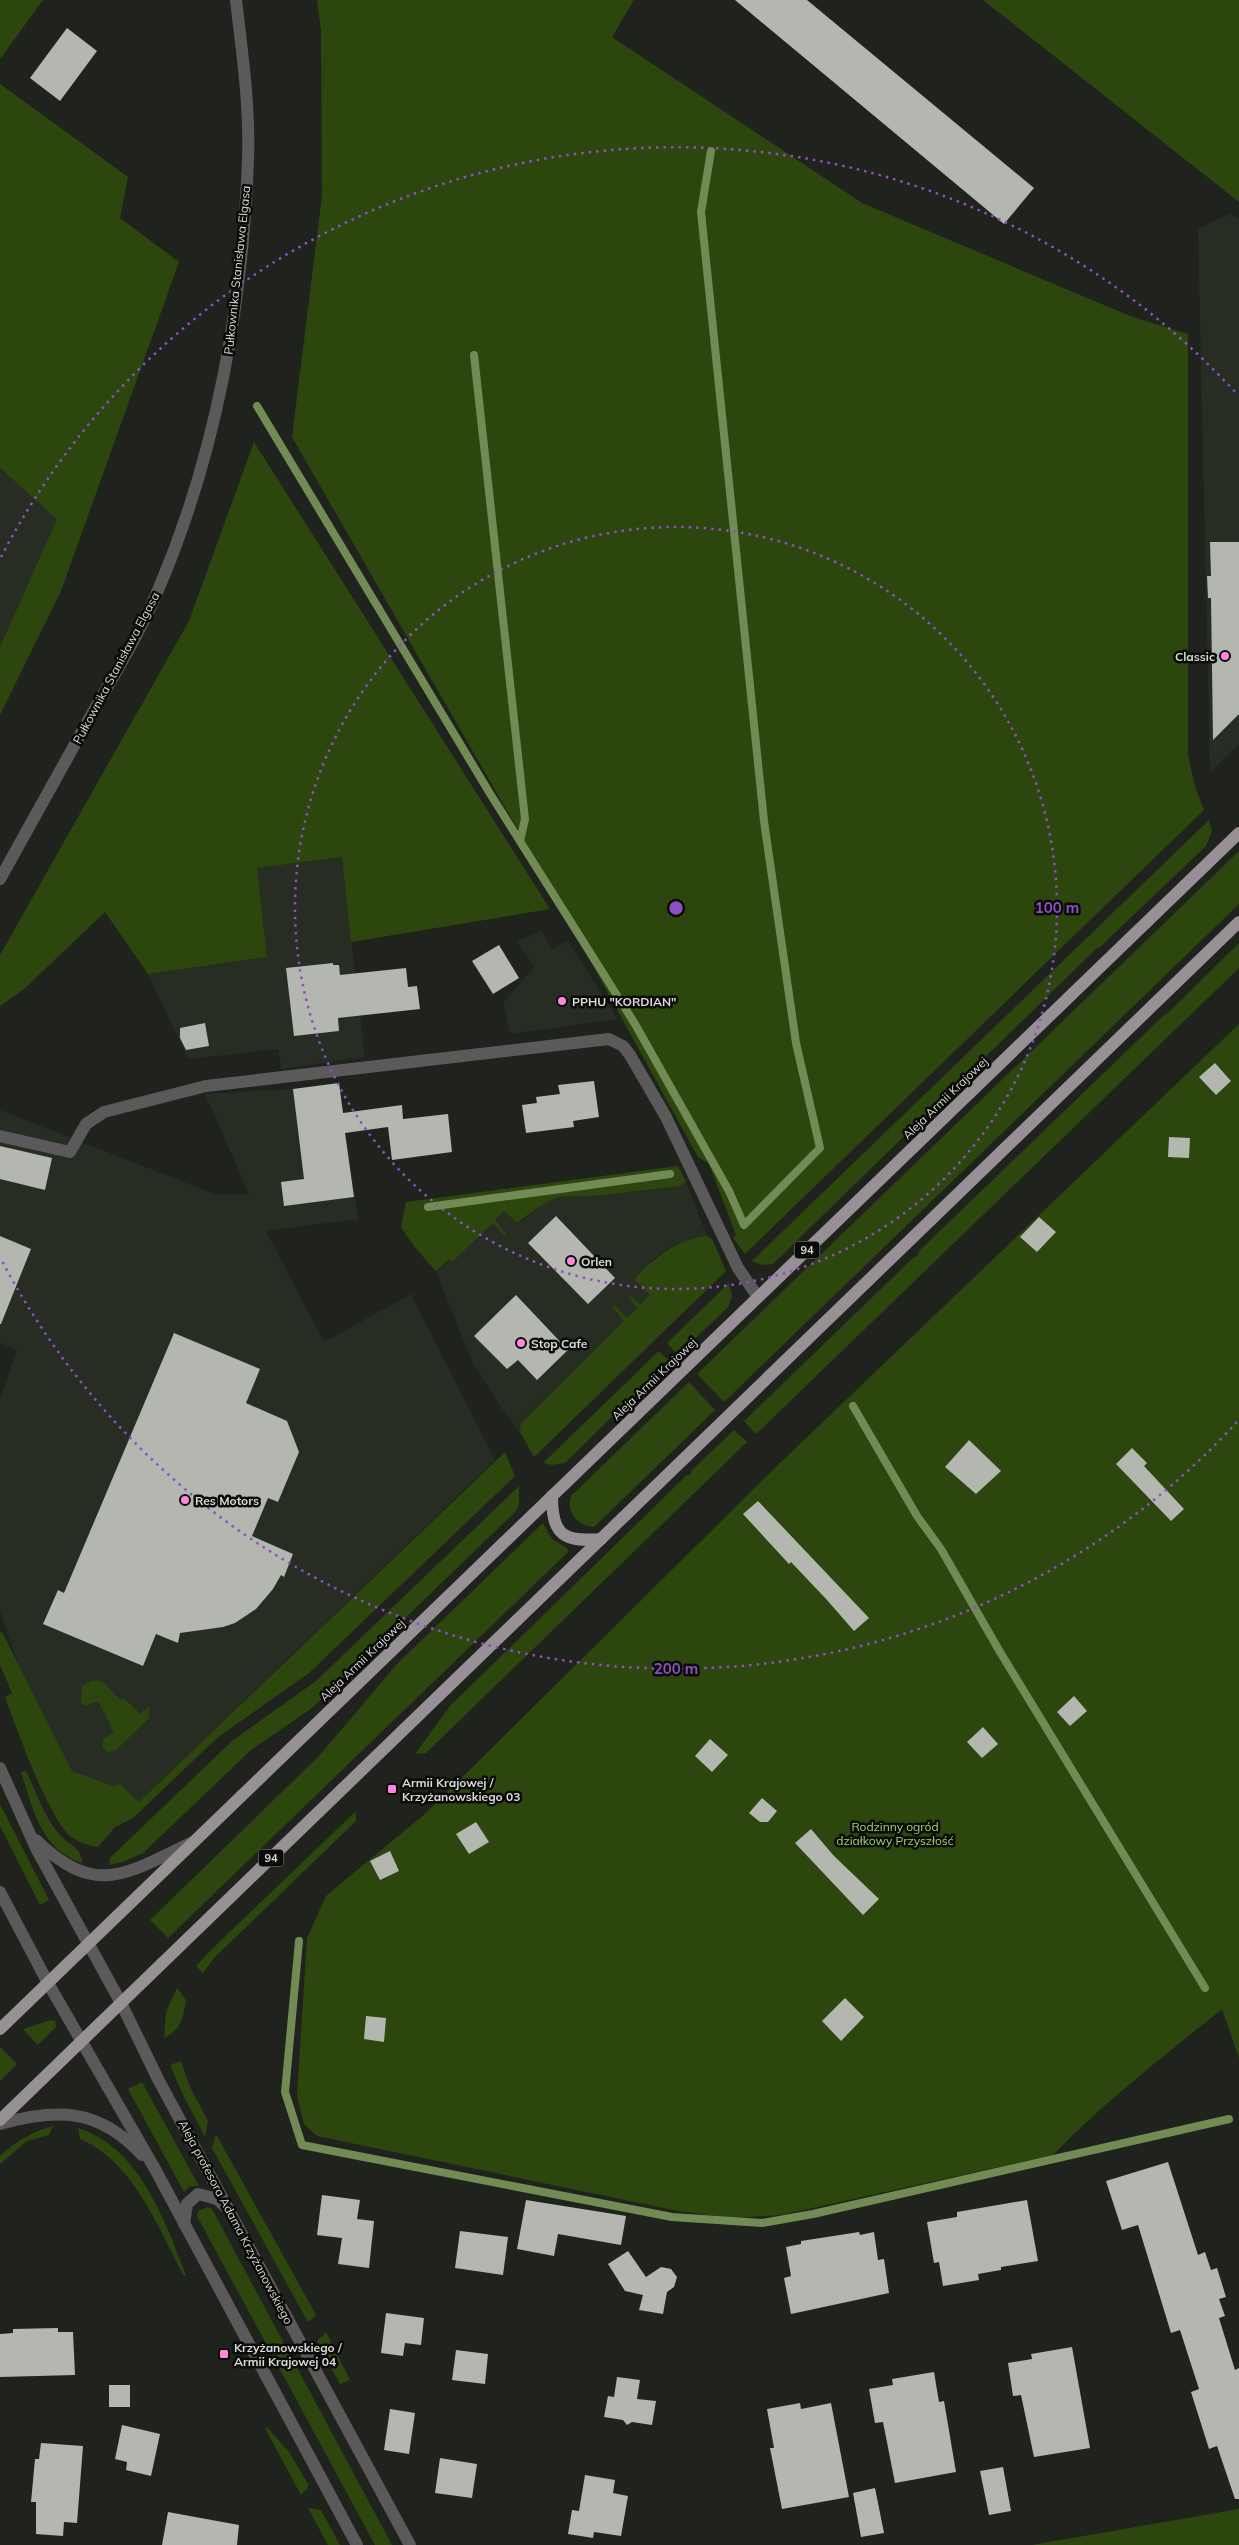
<svg xmlns="http://www.w3.org/2000/svg" width="1239" height="2545" font-family="Mulish,sans-serif">
<style>
.built{fill:#272d22}
.green{fill:#2d460e}
.lines{fill:none;stroke-linecap:round;stroke-linejoin:round}
.stream{stroke:#728b55;stroke-width:8}
.building{fill:#b3b7af}
.minor{stroke:#5c595b;stroke-width:12}
.tertiary{stroke:#5c595b;stroke-width:12}
.primary{stroke:#979095;stroke-width:12}
.ring{fill:none;stroke:#8e4fc4;stroke-width:2.5;stroke-dasharray:2.5 5}
.poi-dot{fill:#fd86e1;stroke:#0a0b09;stroke-width:2}
.labels{text-anchor:middle;dominant-baseline:central;stroke-width:5;stroke-linejoin:round;paint-order:stroke}
.shield{fill:#0a0b09;stroke:#9a9c98;stroke-width:1}
.shield-label{font-size:11px;font-weight:bold;fill:#d8dad6}
.street-label{font-size:12px;fill:#d8dad6;stroke:#0a0b09}
.poi-label{font-size:12px;font-weight:bold;fill:#d8dad6;stroke:#0a0b09;text-anchor:start}
.park-label{font-size:12px;fill:#a2d36f;stroke:#0a0b09}
.centre{fill:#8e4fc4;stroke:#0a0b09;stroke-width:2.5}
.ring-label{font-size:15px;text-anchor:middle;font-weight:bold;fill:#8e4fc4;stroke:#0a0b09;stroke-width:5;stroke-linejoin:round;paint-order:stroke}
</style>
<rect width="100%" height="100%" fill="#20231d"/>
<g class="built">
<path d="M 1231,213 L 1239,219 L 1239,744 L 1210,772 L 1198,229 Z"/>
<path d="M 0,468 L 58,519 L 0,647 Z"/>
<path d="M 342,857 L 365,1057 L 281,1069 L 278,1049 L 188,1059 L 148,974 L 267,957 L 257,868 Z"/>
<path d="M 541,930 L 552,949 L 568,940 L 617,1019 L 511,1034 L 503,1003 L 534,967 L 517,942 Z"/>
<path d="M 339,1083 L 358,1219 L 266,1231 L 324,1342 L 411,1294 L 495,1460 L 139,1802 L 120,1784 L 113,1786 L 53,1766 L 0,1611 L 0,1399 L 17,1350 L 0,1343 L 0,1110 L 217,1195 L 249,1194 L 205,1094 L 293,1089 Z"/>
<path d="M 686,1181 L 707,1236 L 697,1237 L 671,1247 L 658,1255 L 636,1277 L 635,1280 L 650,1295 L 525,1418 L 521,1423 L 521,1434 L 502,1409 L 472,1362 L 436,1271 L 449,1258 L 453,1261 L 504,1211 L 515,1222 L 522,1221 L 537,1208 L 557,1197 L 643,1191 Z"/>
</g>
<g class="green">
<path d="M 0,0 L 43,0 L 0,59 Z"/>
<path d="M 317,0 L 634,0 L 612,37 L 862,203 L 1130,316 L 1188,334 L 1188,755 L 1195,787 L 1204,810 L 745,1254 L 733,1238 L 736,1235 L 709,1164 L 698,1157 L 525,842 L 292,437 L 322,196 L 321,30 Z"/>
<path d="M 983,0 L 1239,0 L 1239,202 Z"/>
<path d="M 0,84 L 128,177 L 120,218 L 179,262 L 61,591 L 0,715 L 0,647 L 57,519 L 0,468 Z"/>
<path d="M 254,442 L 550,909 L 351,942 L 342,857 L 257,868 L 267,957 L 148,974 L 105,912 L 24,989 L 0,1006 L 0,955 L 189,621 Z"/>
<path d="M 1209,820 L 1212,831 L 1206,846 L 1100,947 L 1096,949 L 773,1264 L 762,1265 L 752,1261 Z"/>
<path d="M 1239,851 L 1239,904 L 724,1402 L 697,1374 Z"/>
<path d="M 1239,943 L 1239,968 L 756,1434 L 744,1421 L 914,1257 L 918,1256 L 919,1251 L 1163,1016 L 1168,1013 Z"/>
<path d="M 1239,1024 L 1239,2058 L 1222,2009 C 1164,2056 1105,2101 1053,2155 L 781,2215 L 732,2218 L 678,2211 L 317,2136 L 304,2124 L 297,2096 L 307,1938 L 326,1896 L 426,1813 L 779,1464 Z"/>
<path d="M 678,1166 L 686,1181 L 680,1186 L 604,1195 L 557,1197 L 537,1208 L 517,1223 L 504,1211 L 495,1220 L 507,1235 L 506,1237 L 493,1223 L 453,1261 L 449,1259 L 436,1271 C 426,1261 408,1239 401,1227 L 406,1202 Z"/>
<path d="M 707,1236 L 712,1239 L 726,1271 L 534,1457 L 520,1432 L 521,1423 L 624,1321 L 612,1306 L 614,1305 L 627,1318 L 637,1308 L 629,1298 L 631,1296 L 640,1305 L 650,1295 L 635,1280 L 636,1277 C 656,1257 677,1239 707,1236 Z"/>
<path d="M 729,1283 L 732,1296 L 728,1307 L 678,1355 L 667,1343 Z"/>
<path d="M 659,1351 L 670,1362 L 625,1406 L 622,1407 L 565,1463 L 552,1465 L 543,1463 Z"/>
<path d="M 689,1382 L 715,1410 L 594,1527 C 578,1525 566,1514 571,1496 Z"/>
<path d="M 734,1430 L 747,1442 L 426,1753 L 415,1754 L 450,1706 L 687,1475 L 691,1475 L 691,1471 Z"/>
<path d="M 505,1452 L 515,1476 L 309,1673 L 217,1738 L 133,1818 L 115,1827 L 98,1847 C 87,1845 77,1842 69,1835 C 47,1814 17,1729 5,1697 L 12,1693 L 0,1665 L 0,1633 L 2,1632 L 72,1771 L 113,1786 L 120,1784 L 139,1802 Z"/>
<path d="M 519,1486 L 519,1505 L 516,1511 L 312,1708 L 251,1750 L 143,1853 L 123,1862 L 109,1865 L 110,1858 L 232,1741 L 316,1681 Z"/>
<path d="M 543,1523 L 552,1539 L 567,1548 L 568,1552 L 168,1938 L 150,1920 L 319,1756 L 397,1664 Z"/>
<path d="M 93,1680 L 103,1682 L 120,1700 L 124,1698 L 140,1714 L 149,1706 L 149,1718 L 115,1751 L 108,1752 L 103,1748 L 103,1739 L 114,1732 L 98,1701 L 85,1706 L 81,1703 L 82,1686 Z"/>
<path d="M 26,1771 C 36,1791 44,1817 59,1834 C 67,1844 83,1848 82,1863 C 41,1850 33,1809 21,1772 Z"/>
<path d="M 0,1804 L 49,1900 L 40,1905 L 0,1826 Z"/>
<path d="M 356,1811 L 356,1821 L 215,1957 L 203,1973 L 196,1966 L 211,1950 Z"/>
<path d="M 177,1988 L 186,2000 C 183,2019 181,2029 164,2038 L 166,2012 Z"/>
<path d="M 51,2020 L 55,2021 L 56,2027 L 38,2045 L 23,2029 Z"/>
<path d="M 0,2047 L 17,2064 L 0,2081 Z"/>
<path d="M 181,2061 L 190,2087 L 208,2121 L 205,2137 L 182,2093 L 170,2065 Z"/>
<path d="M 142,2082 L 199,2186 L 190,2186 L 184,2192 L 128,2089 Z"/>
<path d="M 53,2126 L 49,2135 L 27,2141 L 0,2164 L 0,2156 C 16,2141 32,2132 53,2126 Z"/>
<path d="M 78,2128 C 140,2148 164,2219 186,2275 L 184,2276 C 158,2228 134,2162 80,2139 Z"/>
<path d="M 216,2134 L 316,2315 L 308,2322 L 212,2148 Z"/>
<path d="M 207,2207 L 212,2209 L 392,2545 L 375,2545 L 197,2216 L 198,2211 Z"/>
<path d="M 326,2332 L 350,2380 L 340,2384 L 317,2341 Z"/>
<path d="M 267,2427 L 289,2452 L 308,2484 L 307,2489 L 301,2495 L 265,2428 Z"/>
<path d="M 308,2508 L 321,2510 L 340,2545 L 328,2545 Z"/>
<path d="M 1239,2509 L 1239,2545 L 1032,2545 Z"/>
</g>
<g class="lines">
<g class="stream">
<path d="M 474,355 L 525,819 L 520,841"/>
<path d="M 257,406 L 489,792 L 635,1024 L 729,1191 L 744,1225 L 820,1148 L 796,1043 L 764,821 L 701,212 L 711,151"/>
<path d="M 428,1207 L 670,1174"/>
<path d="M 853,1406 L 917,1516 L 941,1549 L 1000,1652 L 1205,1988"/>
<path d="M 299,1941 L 285,2092 L 302,2145 L 672,2217 L 762,2223 L 813,2214 L 1229,2119"/>
</g>
</g>
<g class="building">
<path d="M 735,0 L 807,0 L 1034,188 L 1004,224 Z"/>
<path d="M 67,28 L 97,51 L 60,101 L 30,78 Z"/>
<path d="M 1210,542 L 1239,542 L 1239,714 L 1213,740 L 1211,598 L 1208,598 L 1207,576 L 1211,576 Z"/>
<path d="M 499,945 L 519,978 L 493,994 L 472,961 Z"/>
<path d="M 333,963 L 333,965 L 339,965 L 340,975 L 406,968 L 408,987 L 417,986 L 420,1009 L 338,1018 L 339,1031 L 294,1036 L 286,968 Z"/>
<path d="M 205,1023 L 209,1046 L 186,1050 L 180,1038 L 180,1028 Z"/>
<path d="M 1215,1063 L 1231,1081 L 1216,1095 L 1199,1077 Z"/>
<path d="M 594,1081 L 599,1117 L 573,1121 L 574,1127 L 526,1133 L 522,1105 L 537,1103 L 536,1097 L 560,1094 L 558,1085 Z"/>
<path d="M 339,1083 L 343,1113 L 402,1105 L 403,1119 L 448,1114 L 452,1152 L 392,1160 L 388,1127 L 345,1133 L 354,1197 L 284,1206 L 281,1182 L 304,1179 L 293,1089 Z"/>
<path d="M 1169,1137 L 1190,1138 L 1189,1158 L 1168,1157 Z"/>
<path d="M 0,1146 L 52,1158 L 45,1190 L 0,1179 Z"/>
<path d="M 556,1216 L 615,1278 L 588,1304 L 528,1243 Z"/>
<path d="M 1039,1217 L 1056,1232 L 1037,1252 L 1020,1237 Z"/>
<path d="M 0,1236 L 31,1249 L 1,1324 L 0,1324 Z"/>
<path d="M 516,1295 L 568,1350 L 537,1380 L 518,1360 L 507,1369 L 474,1336 Z"/>
<path d="M 174,1333 L 260,1369 L 246,1403 L 287,1421 L 299,1452 L 278,1502 L 268,1498 L 252,1536 L 293,1554 L 284,1577 L 281,1575 L 273,1589 L 256,1609 L 235,1623 L 223,1627 L 180,1633 L 178,1643 L 156,1634 L 143,1666 L 43,1624 L 58,1590 L 64,1593 Z"/>
<path d="M 969,1440 L 1001,1471 L 976,1494 L 945,1467 Z"/>
<path d="M 1132,1448 L 1147,1463 L 1144,1466 L 1184,1509 L 1171,1521 L 1116,1464 Z"/>
<path d="M 758,1501 L 869,1618 L 854,1631 L 827,1600 L 791,1562 L 789,1564 L 743,1514 Z"/>
<path d="M 1074,1696 L 1087,1711 L 1070,1726 L 1057,1712 Z"/>
<path d="M 983,1727 L 998,1744 L 982,1758 L 967,1742 Z"/>
<path d="M 710,1739 L 728,1755 L 712,1772 L 695,1756 Z"/>
<path d="M 762,1798 L 777,1811 L 768,1822 L 760,1822 L 749,1813 Z"/>
<path d="M 476,1822 L 489,1842 L 469,1854 L 456,1834 Z"/>
<path d="M 811,1829 L 834,1856 L 879,1899 L 863,1915 L 795,1843 Z"/>
<path d="M 390,1851 L 399,1871 L 380,1880 L 370,1861 Z"/>
<path d="M 845,1998 L 864,2017 L 841,2041 L 822,2021 Z"/>
<path d="M 366,2016 L 386,2018 L 384,2042 L 364,2039 Z"/>
<path d="M 1168,2162 L 1198,2255 L 1205,2252 L 1211,2270 L 1217,2268 L 1226,2297 L 1219,2299 L 1225,2316 L 1219,2318 L 1235,2370 L 1239,2368 L 1239,2499 L 1235,2499 L 1217,2446 L 1209,2449 L 1191,2392 L 1199,2389 L 1180,2330 L 1171,2333 L 1138,2225 L 1122,2230 L 1106,2181 Z"/>
<path d="M 322,2195 L 360,2200 L 357,2219 L 374,2221 L 369,2268 L 338,2264 L 342,2238 L 317,2235 Z"/>
<path d="M 526,2200 L 626,2216 L 621,2245 L 558,2234 L 554,2256 L 517,2249 Z"/>
<path d="M 1027,2200 L 1038,2261 L 1001,2267 L 1001,2270 L 978,2274 L 979,2280 L 943,2286 L 939,2262 L 934,2263 L 927,2222 L 957,2217 L 957,2212 Z"/>
<path d="M 460,2231 L 508,2237 L 503,2275 L 455,2268 Z"/>
<path d="M 859,2232 L 860,2235 L 874,2232 L 878,2260 L 884,2259 L 889,2293 L 791,2314 L 784,2278 L 791,2276 L 786,2247 L 801,2244 L 801,2241 Z"/>
<path d="M 628,2251 L 646,2277 L 661,2267 L 671,2269 L 677,2277 L 674,2287 L 667,2292 L 663,2314 L 639,2310 L 643,2295 L 625,2291 L 608,2264 Z"/>
<path d="M 386,2313 L 424,2318 L 421,2345 L 405,2343 L 403,2356 L 381,2353 Z"/>
<path d="M 58,2328 L 58,2332 L 73,2332 L 75,2375 L 0,2377 L 0,2334 L 13,2333 L 13,2329 Z"/>
<path d="M 1072,2347 L 1090,2448 L 1034,2457 L 1021,2395 L 1013,2396 L 1008,2363 L 1032,2359 L 1031,2354 Z"/>
<path d="M 456,2350 L 488,2354 L 485,2384 L 452,2380 Z"/>
<path d="M 934,2372 L 939,2402 L 944,2401 L 956,2472 L 895,2483 L 883,2422 L 875,2423 L 869,2389 L 893,2385 L 892,2379 Z"/>
<path d="M 617,2377 L 640,2380 L 637,2399 L 656,2401 L 652,2425 L 632,2422 L 627,2425 L 623,2420 L 604,2417 L 608,2396 L 614,2397 Z"/>
<rect x="109" y="2385" width="21" height="22"/>
<path d="M 800,2403 L 801,2409 L 831,2403 L 849,2497 L 782,2509 L 770,2448 L 774,2448 L 767,2409 Z"/>
<path d="M 390,2409 L 415,2413 L 409,2454 L 384,2450 Z"/>
<path d="M 122,2425 L 160,2434 L 151,2476 L 126,2470 L 127,2462 L 115,2459 Z"/>
<path d="M 41,2443 L 83,2446 L 77,2523 L 64,2522 L 63,2536 L 36,2534 L 36,2502 L 31,2502 L 35,2459 L 39,2459 Z"/>
<path d="M 440,2458 L 477,2464 L 472,2498 L 435,2493 Z"/>
<path d="M 1003,2467 L 1011,2511 L 989,2515 L 980,2471 Z"/>
<path d="M 585,2475 L 615,2480 L 613,2493 L 628,2496 L 621,2536 L 594,2532 L 593,2538 L 568,2534 L 572,2510 L 579,2511 Z"/>
<path d="M 875,2488 L 884,2533 L 861,2537 L 853,2493 Z"/>
<path d="M 168,2512 L 239,2525 L 237,2545 L 162,2545 Z"/>
</g>
<g class="lines">
<path class="minor" d="M 0,1136 L 70,1152 L 86,1124 L 104,1112 L 206,1086 L 609,1039 L 623,1046 L 630,1055 L 666,1117 L 738,1268 L 758,1297"/>
<g class="tertiary">
<path d="M 0,879 C 30,826 59,772 89,719 C 114,675 142,630 161,583 C 217,450 243,302 248,159 C 250,106 242,52 236,0"/>
<path d="M 0,1768 L 37,1850 L 121,2003 L 159,2081 L 410,2545"/>
<path d="M 36,1840 C 97,1899 127,1873 193,1842"/>
<path d="M 0,1892 L 48,1983 L 155,2169 L 357,2545"/>
<path d="M 0,2124 C 57,2108 99,2108 142,2155"/>
<path d="M 184,2224 L 187,2204 L 198,2194 L 217,2199 L 226,2207"/>
</g>
<g class="primary">
<path d="M 552,1496 C 552,1536 564,1542 601,1539"/>
<path d="M 0,2029 L 1239,833"/>
<path d="M 0,2120 L 1239,922"/>
</g>
</g>
<g class="ring">
<circle cx="676" cy="908" r="381"/>
<path d="M1237 1422A761 761 0 0 1 1 1259M1 557A761 761 0 0 1 1237 394"/>
</g>
<g class="poi-dot">
<circle cx="1225" cy="656" r="5"/>
<circle cx="562" cy="1001" r="5"/>
<circle cx="571" cy="1261" r="5"/>
<circle cx="521" cy="1343" r="5"/>
<circle cx="185" cy="1500" r="5"/>
<rect x="387" y="1784" width="10" height="10" rx="2.5"/>
<rect x="219" y="2349" width="10" height="10" rx="2.5"/>
</g>
<g class="labels">
<g class="shield">
<rect x="794.5" y="1241.5" width="25" height="17" rx="4"/>
<rect x="258.5" y="1849.5" width="25" height="17" rx="4"/>
</g>
<g class="shield-label">
<text x="807" y="1250">94</text>
<text x="271" y="1858">94</text>
</g>
<g class="street-label">
<text transform="translate(237 270) rotate(-84)">Pułkownika Stanisława Elgasa</text>
<text transform="translate(116 668) rotate(-62)">Pułkownika Stanisława Elgasa</text>
<text transform="translate(945 1098) rotate(-44)">Aleja Armii Krajowej</text>
<text transform="translate(654 1379) rotate(-44)">Aleja Armii Krajowej</text>
<text transform="translate(362 1660) rotate(-44)">Aleja Armii Krajowej</text>
<text transform="translate(236 2222) rotate(62)">Aleja profesora Adama Krzyżanowskiego</text>
</g>
<g class="poi-label">
<text x="1215" y="656" text-anchor="end">Classic</text>
<text x="572" y="1001">PPHU "KORDIAN"</text>
<text x="581" y="1261">Orlen</text>
<text x="531" y="1343">Stop Cafe</text>
<text x="195" y="1500">Res Motors</text>
<text x="402" y="1782">Armii Krajowej /<tspan x="402" dy="14">Krzyżanowskiego 03</tspan></text>
<text x="234" y="2347">Krzyżanowskiego /<tspan x="234" dy="14">Armii Krajowej 04</tspan></text>
</g>
<g class="park-label">
<text x="895" y="1826">Rodzinny ogród<tspan x="895" dy="14">działkowy Przyszłość</tspan></text>
</g>
</g>
<circle cx="676" cy="908" r="8" class="centre"/>
<g class="ring-label">
<text x="1057" y="913">100 m</text>
<text x="676" y="1674">200 m</text>
</g>
</svg>
